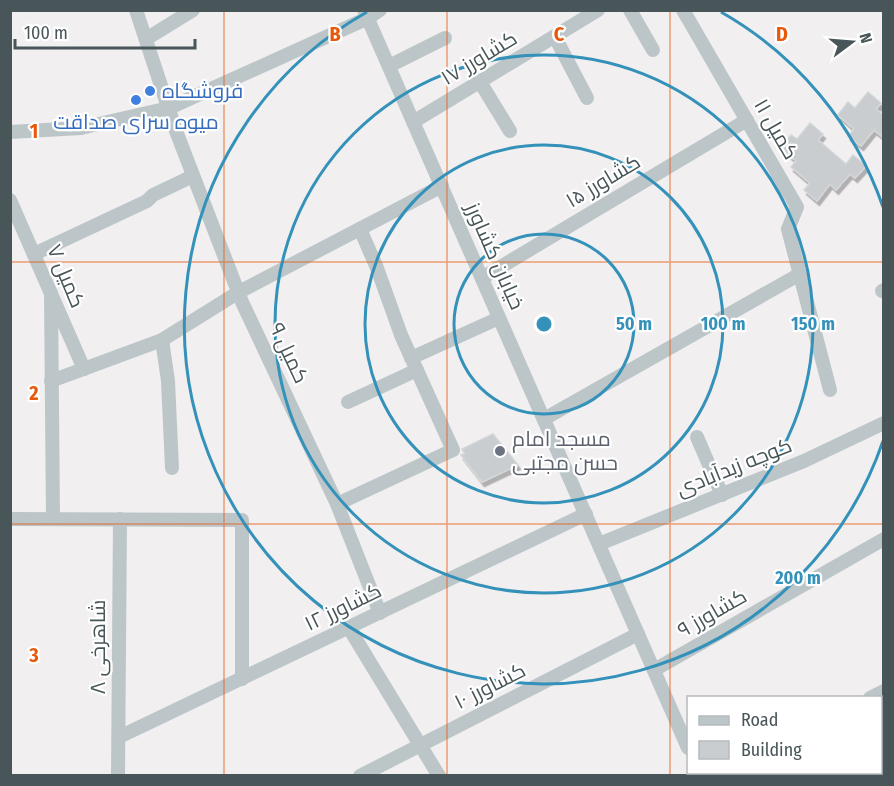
<svg xmlns="http://www.w3.org/2000/svg" width="894" height="786" font-family="'Fira Sans Condensed',Cairo,sans-serif">
<style>
.building{fill:#c9cdcf;stroke:#d3d6d9;stroke-width:1.5;filter:url(#shadow)}
.lines{fill:none;stroke-linecap:round;stroke-linejoin:round}
.minor{stroke:#bcc6c9;stroke-width:14}
.grid{fill:none;stroke:#e8590c;stroke-width:1.5;stroke-opacity:0.55}
.ring{fill:none;stroke:#3491b9;stroke-width:3}
.shop-dot{fill:#3f7fe0;stroke:#fff;stroke-width:2}
.worship-dot{fill:#6b7280;stroke:#fff;stroke-width:2}
.labels{text-anchor:middle;dominant-baseline:central;stroke-width:4.5;stroke-linejoin:round;paint-order:stroke}
.street-label{font-size:21px;fill:#495659;stroke:#fff}
.shop-label{font-size:21px;fill:#366cbe;stroke:#fff;text-anchor:start}
.worship-label{font-size:21px;fill:#5b616d;stroke:#fff;text-anchor:start}
.grid-label{font-size:20px;text-anchor:middle;font-weight:bold;fill:#e8590c;stroke:#fff;stroke-width:4.5;stroke-linejoin:round;paint-order:stroke}
.centre{fill:#3491b9;stroke:#fff;stroke-width:3}
.ring-label{font-size:18px;text-anchor:middle;font-weight:bold;fill:#3491b9;stroke:#fff;stroke-width:4.5;stroke-linejoin:round;paint-order:stroke}
</style>
<defs>
<filter id="shadow"><feDropShadow dx="2.5" dy="4.5" stdDeviation="0" flood-color="#0004"/></filter>
</defs>
<rect width="100%" height="100%" fill="#f1efef"/>
<g class="building">
<path d="M 868,92 L 881,103 L 876,109 L 884,116 L 884,138 L 874,130 L 861,146 L 848,136 L 854,129 L 838,115 L 848,102 L 855,108 Z"/>
<path d="M 810,123 L 823,134 L 818,140 L 846,164 L 853,155 L 866,166 L 855,178 L 850,174 L 836,190 L 830,184 L 817,201 L 804,190 L 810,183 L 791,167 L 796,161 L 780,147 L 791,135 L 797,139 Z"/>
<path d="M 493,434 L 518,465 L 482,482 L 461,455 L 465,454 L 462,449 Z"/>
</g>
<g class="lines">
<g class="minor">
<path d="M 136,10 L 176,131 L 242,302 L 337,504 L 380,613"/>
<path d="M 364,10 L 688,748"/>
<path d="M 630,10 L 653,50"/>
<path d="M 683,10 L 797,207 L 788,229 L 830,390"/>
<path d="M 555,37 L 587,98"/>
<path d="M 146,39 L 193,10"/>
<path d="M 389,66 L 445,38"/>
<path d="M 480,82 L 510,131"/>
<path d="M 413,122 L 598,10"/>
<path d="M 10,132 L 81,128 L 169,108 L 368,18 L 380,10"/>
<path d="M 10,200 L 84,369"/>
<path d="M 34,254 L 147,201 L 153,195 L 193,176"/>
<path d="M 482,278 L 747,120"/>
<path d="M 882,291 L 884,290"/>
<path d="M 51,293 L 53,519"/>
<path d="M 162,340 L 168,381 L 172,468"/>
<path d="M 411,358 L 499,318"/>
<path d="M 51,381 L 162,340 L 239,292 L 442,186"/>
<path d="M 348,402 L 417,370"/>
<path d="M 544,419 L 800,274"/>
<path d="M 697,437 L 722,495"/>
<path d="M 337,504 L 453,450 L 401,335 L 377,268 L 360,229"/>
<path d="M 10,519 L 242,520 L 242,679"/>
<path d="M 599,544 L 804,461 L 884,423"/>
<path d="M 349,628 L 439,776"/>
<path d="M 654,670 L 884,539"/>
<path d="M 870,698 L 884,691"/>
<path d="M 880,720 L 884,727"/>
<path d="M 119,737 L 586,514"/>
<path d="M 699,772 L 701,776"/>
<path d="M 118,776 L 120,519"/>
<path d="M 360,776 L 638,634"/>
<path d="M 716,776 L 722,772"/>
</g>
</g>
<path class="grid" d="M 224,10 L 224,776M 447,10 L 447,776M 670,10 L 670,776M 10,262 L 884,262M 10,524 L 884,524"/>
<g class="ring">
<circle cx="544" cy="324" r="90"/>
<circle cx="544" cy="324" r="179"/>
<circle cx="544" cy="324" r="269"/>
<path d="M883 441A359 359 0 1 1 367 12M721 12A359 359 0 0 1 883 207"/>
</g>
<g class="shop-dot">
<circle cx="150" cy="91" r="6"/>
<circle cx="136" cy="100" r="6"/>
</g>
<circle class="worship-dot" cx="500" cy="451" r="6"/>
<g class="labels">
<g class="street-label">
<text transform="translate(479 58) rotate(-31)">کشاورز ۱۷</text>
<text transform="translate(776 129) rotate(60)">کمیل ۱۱</text>
<text transform="translate(603 181) rotate(-31)">کشاورز ۱۵</text>
<text transform="translate(495 256) rotate(66)">خیابان کشاورز</text>
<text transform="translate(66 276) rotate(67)">کمیل ۷</text>
<text transform="translate(289 353) rotate(65)">کمیل ۹</text>
<text transform="translate(734 467) rotate(-22)">کوچه زیدآبادی</text>
<text transform="translate(343 607) rotate(-26)">کشاورز ۱۲</text>
<text transform="translate(712 613) rotate(-30)">کشاورز ۹</text>
<text transform="translate(98 647) rotate(-90)">شاهرخی ۸</text>
<text transform="translate(490 686) rotate(-27)">کشاورز ۱۰</text>
</g>
<g class="shop-label">
<text x="162" y="91">فروشگاه</text>
<text x="136" y="122" text-anchor="middle">میوه سرای صداقت</text>
</g>
<g class="worship-label">
<text x="512" y="439">مسجد امام<tspan x="512" dy="24">حسن مجتبی</tspan></text>
</g>
</g>
<g class="grid-label">
<text x="335" y="41">B</text>
<text x="559" y="41">C</text>
<text x="782" y="41">D</text>
<text x="34" y="138">1</text>
<text x="34" y="400">2</text>
<text x="34" y="662">3</text>
</g>
<circle cx="544" cy="324" r="9" class="centre"/>
<g class="ring-label">
<text x="634" y="330">50 m</text>
<text x="723" y="330">100 m</text>
<text x="813" y="330">150 m</text>
<text x="798" y="584">200 m</text>
</g>
<rect width="894" height="786" fill="none" stroke="#495659" stroke-width="24"/>
<rect x="687" y="696" width="195" height="78" fill="#ffffff" stroke="#b6bbbd" stroke-width="1.5"/>
<rect x="699" y="716" width="30" height="9" fill="#bcc6c9" stroke="#b6bbbd" stroke-width="1.5"/>
<text x="741" y="726" font-size="18" fill="#495659">Road</text>
<rect x="699" y="741" width="30" height="18" fill="#c9cdcf" stroke="#b6bbbd" stroke-width="1.5"/>
<text x="741" y="756" font-size="18" fill="#495659">Building</text>
<g transform="translate(852 42) rotate(74)" stroke="#ffffff" stroke-width="4.5" paint-order="stroke">
<path d="M0-4.5L10 22L0 15L-10 22Z" fill="#495659"/>
<text y="-9" font-size="16" font-weight="bold" text-anchor="middle" fill="#495659">N</text>
</g>
<path d="M15 39v9h180v-9" fill="none" stroke="#495659" stroke-width="3"/>
<text x="24" y="39" font-size="18" fill="#495659" stroke="#ffffff" stroke-width="4.5" paint-order="stroke">100 m</text>
</svg>
